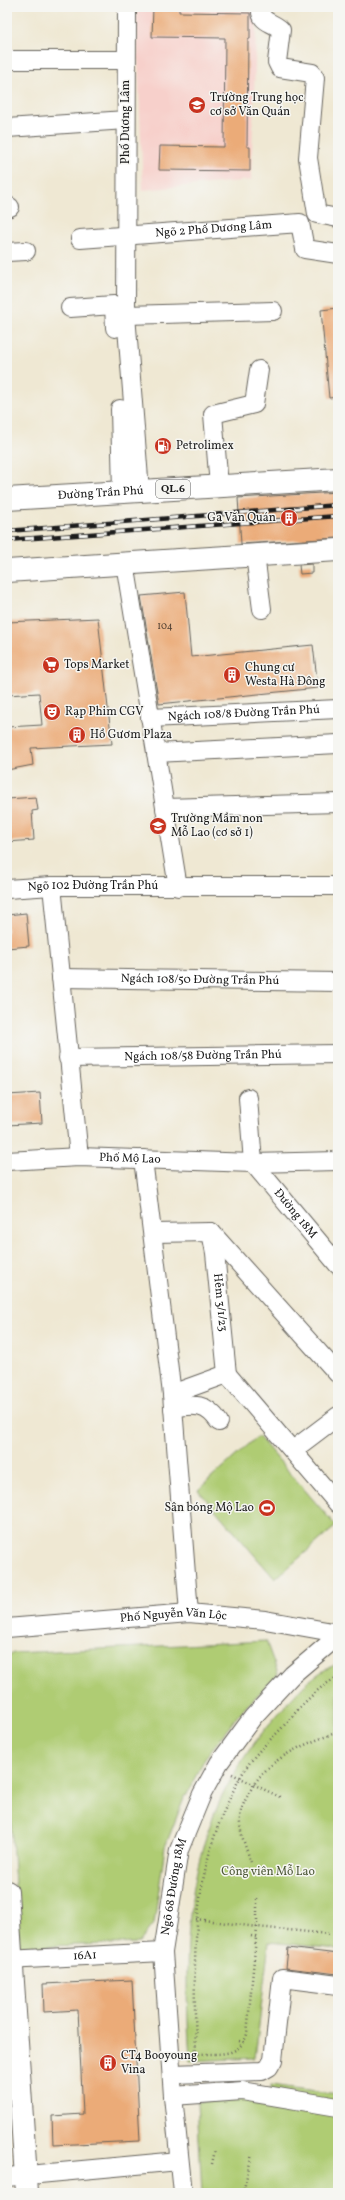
<svg xmlns="http://www.w3.org/2000/svg" width="345" height="2200" font-family="Vollkorn,serif">
<style>
.built{fill:#f7d0cb}
.green{fill:#afcc73;stroke:#667448}
.building{fill:#ebab78}
.lines{fill:none;stroke-linecap:round;stroke-linejoin:round}
.minor-casing{stroke:#66635c;stroke-width:20}
.major-casing{stroke:#66635c;stroke-width:24}
.highway-casing{stroke:#66635c;stroke-width:24}
.path{stroke:#66635c;stroke-width:2.5;stroke-dasharray:1 3;stroke-linecap:butt}
.minor{stroke:#fff;stroke-width:18}
.major{stroke:#fff;stroke-width:22}
.highway{stroke:#fff;stroke-width:22}
.rail-casing{stroke:#1c1c1c;stroke-width:4.5}
.rail{stroke:#f6f6f2;stroke-width:3;stroke-dasharray:9;stroke-linecap:butt}
.labels{text-anchor:middle;dominant-baseline:central;stroke-width:3;stroke-linejoin:round;paint-order:stroke}
.number-label{font-size:10px;fill:#504033}
.shield{fill:#f6f6f2;stroke:#5d5d5c;stroke-width:1}
.shield-label{font-size:11px;font-weight:bold;fill:#1c1c1c}
.poi-label{font-size:12px;fill:#1c1c1c;stroke:#f6f6f2;text-anchor:start}
.street-label{font-size:12px;fill:#1c1c1c;stroke:#f6f6f2}
.park-label{font-size:12px;fill:#4f5a3a;stroke:#f6f6f2}
</style>
<rect width="100%" height="100%" fill="#f6f6f2"/>
<filter id="ink" filterUnits="userSpaceOnUse"><feTurbulence type="fractalNoise" baseFrequency=".025" numOctaves="2"/><feDisplacementMap in="SourceGraphic" scale="8" xChannelSelector="R" yChannelSelector="G"/><feConvolveMatrix kernelMatrix="1 2 1 2 8 2 1 2 1" color-interpolation-filters="sRGB"/></filter>
<filter id="wash" filterUnits="userSpaceOnUse"><feTurbulence type="fractalNoise" baseFrequency=".012" numOctaves="4" result="noise"/><feDisplacementMap in="SourceGraphic" scale="16" xChannelSelector="R" yChannelSelector="G"/><feGaussianBlur stdDeviation="0.9" result="paint"/><feColorMatrix in="noise" values="0 0 0 0 0 0 0 0 0 0 0 0 0 0 0 0 0 1.4 0 .05"/><feComposite in="paint" operator="in"/></filter>
<g filter="url(#wash)">
<rect width="100%" height="100%" fill="#efe8d3"/>
<path class="built" d="M 136,7 L 257,7 L 251,180 L 143,190 Z"/>
<g class="green">
<path d="M 258,1436 L 336,1526 L 275,1579 L 198,1490 Z"/>
<path d="M 266,1641 L 278,1674 L 239,1714 L 205,1758 L 183,1801 L 165,1847 L 154,1924 L 139,1943 L 19,1947 L 7,1760 L 7,1658 L 13,1653 Z"/>
<path d="M 338,1664 L 338,1949 L 269,1942 L 255,2058 L 190,2061 C 182,1927 184,1819 278,1714 C 295,1695 313,1672 338,1664 Z"/>
<path d="M 271,2085 L 338,2094 L 338,2193 L 202,2193 L 197,2102 L 238,2098 L 267,2102 Z"/>
</g>
<g id="blocks">
<g class="building">
<path d="M 153,7 L 179,7 L 179,12 L 250,13 L 250,39 L 248,39 L 247,147 L 250,147 L 250,171 L 159,170 L 160,146 L 224,147 L 225,38 L 152,37 Z"/>
<path d="M 338,308 L 338,397 L 329,398 L 321,310 Z"/>
<path d="M 338,492 L 338,538 L 241,544 L 238,498 Z"/>
<path d="M 312,564 L 312,573 L 300,574 L 299,565 Z"/>
<path d="M 185,592 L 191,657 L 313,645 L 318,688 L 159,704 L 141,596 Z"/>
<path d="M 98,618 L 112,744 L 31,748 L 33,765 L 7,770 L 7,727 L 42,725 L 39,693 L 7,695 L 7,622 Z"/>
<path d="M 36,797 L 38,810 L 32,811 L 34,840 L 7,842 L 7,799 Z"/>
<path d="M 26,913 L 29,946 L 7,948 L 7,915 Z"/>
<path d="M 40,1093 L 42,1123 L 7,1125 L 7,1095 Z"/>
<path d="M 288,1948 L 338,1954 L 338,1974 L 286,1968 Z"/>
<path d="M 132,1980 L 140,2141 L 53,2145 L 52,2116 L 83,2114 L 78,2010 L 44,2012 L 43,1984 Z"/>
</g>
</g>
</g>
<g filter="url(#ink)">
<use href="#blocks" fill-opacity="0" stroke="#66635c" stroke-width="1"/>
<g class="lines">
<g class="minor-casing">
<g id="minor">
<path d="M 127,7 L 126,315 L 140,491"/>
<path d="M 261,7 C 259,23 272,21 281,30 L 277,62 L 280,68 L 312,73 L 315,78 L 308,158 L 317,214 L 338,218"/>
<path d="M 7,60 L 126,60"/>
<path d="M 7,128 L 126,120"/>
<path d="M 7,208 L 10,207"/>
<path id="s1" d="M 80,239 L 300,223 L 305,249 L 338,254"/>
<path d="M 7,252 L 26,251"/>
<path d="M 70,308 L 114,305 L 115,328"/>
<path d="M 126,315 L 273,311"/>
<path d="M 120,409 L 122,492"/>
<path d="M 219,486 L 213,414 L 254,404 L 259,370"/>
<path d="M 255,555 L 262,609"/>
<path d="M 125,563 L 178,887"/>
<path id="s2" d="M 150,718 L 338,709"/>
<path d="M 156,753 L 338,744"/>
<path d="M 165,808 L 338,803"/>
<path d="M 52,886 L 79,1157"/>
<path id="s3" d="M 7,889 L 52,886 L 338,886"/>
<path id="s4" d="M 61,978 L 338,982"/>
<path id="s5" d="M 68,1058 L 338,1054"/>
<path d="M 248,1098 L 253,1163"/>
<path d="M 143,1159 L 172,1394 L 189,1613"/>
<path id="s6" d="M 7,1161 L 79,1157 L 253,1163 L 338,1161"/>
<path id="s7" d="M 253,1163 L 338,1265"/>
<path id="s8" d="M 211,1232 L 215,1253 L 227,1374"/>
<path d="M 153,1233 L 211,1232 L 338,1374"/>
<path d="M 172,1394 L 227,1374 L 338,1504"/>
<path d="M 173,1408 C 194,1404 207,1403 219,1422"/>
<path d="M 293,1450 L 338,1416"/>
<path id="s9" d="M 7,1628 L 189,1613 L 265,1620 L 338,1633"/>
<path id="s10" d="M 7,1960 L 163,1952"/>
<path d="M 172,2074 L 262,2071 L 269,2067 L 273,2060 L 282,1978 L 338,1985"/>
<path d="M 173,2096 L 242,2091 L 338,2107"/>
<path d="M 7,2177 L 179,2161"/>
<path id="s11" d="M 183,2193 L 173,2096 L 163,1952 L 179,1850 L 202,1794 L 219,1763 L 253,1717 L 292,1675 L 338,1636"/>
</g>
</g>
<g class="major-casing">
<path id="major" d="M 7,1892 L 27,2193"/>
</g>
<g class="highway-casing">
<g id="highway">
<path id="s12" d="M 7,499 L 338,479"/>
<path d="M 7,571 L 338,550"/>
</g>
</g>
<g class="path">
<path d="M 232,1774 L 282,1798"/>
<path d="M 251,1862 C 247,1850 241,1837 240,1824 C 239,1813 243,1804 248,1795 C 266,1758 302,1745 338,1732"/>
<path d="M 257,1899 L 257,1927 L 247,2034 C 239,2059 218,2053 196,2054 C 194,1969 190,1889 225,1809 C 232,1793 240,1775 251,1761 C 259,1750 270,1740 280,1730 C 297,1711 315,1688 338,1677"/>
<path d="M 196,1919 L 257,1927 L 329,1934"/>
<path d="M 251,1936 L 256,1937"/>
<path d="M 239,2041 L 244,2042"/>
<path d="M 212,2164 L 215,2150"/>
<path d="M 243,2193 L 252,2154"/>
</g>
<use href="#minor" class="minor"/>
<use href="#major" class="major"/>
<use href="#highway" class="highway"/>
<g class="rail-casing">
<g id="rail">
<path d="M 7,531 L 338,505"/>
<path d="M 7,540 L 338,516"/>
</g>
</g>
<use href="#rail" class="rail"/>
</g>
</g>
<defs>
<g id="school-disc" transform="scale(0.9)"><circle r="9.5" fill="#c8321e" stroke="#f6f6f2"/><path d="M0-5L7-2L0 1L-7-2ZM-4 1L0 2.5L4 1V4Q0 6-4 4Z" fill="#fff"/></g>
<g id="fuel-disc" transform="scale(0.9)"><circle r="9.5" fill="#c8321e" stroke="#f6f6f2"/><path d="M-5.5-6h7V0h2V4h1.3V-2.5L3-4.5l.8-.8L6-3V5H2.5V1h-1V6h-7ZM-4.2-4.7v3.2H.2V-4.7Z" fill="#fff"/></g>
<g id="building-disc" transform="scale(0.9)"><circle r="9.5" fill="#c8321e" stroke="#f6f6f2"/><path d="M-4-6H4V6H1V3H-1V6H-4ZM-2.5-4.3h1.7v1.8h-1.7ZM.8-4.3h1.7v1.8H.8ZM-2.5-1h1.7V.8h-1.7ZM.8-1h1.7V.8H.8Z" fill="#fff"/></g>
<g id="supermarket-disc" transform="scale(0.9)"><circle r="9.5" fill="#c8321e" stroke="#f6f6f2"/><path d="M-6-5.5h2.5l.6 2H6L4.5 2H-2.5L-4.4-4H-6ZM-1.5 3.2a1.3 1.3 0 1 0 .1 0ZM3 3.2a1.3 1.3 0 1 0 .1 0Z" fill="#fff"/></g>
<g id="theatre-disc" transform="scale(0.9)"><circle r="9.5" fill="#c8321e" stroke="#f6f6f2"/><path d="M-5-5.5Q0-4 5-5.5V0Q5 5 0 6Q-5 5-5 0ZM-3.3-2.5H-1v1.5H-3.3ZM1-2.5H3.3v1.5H1ZM-2.8 1Q0 5.5 2.8 1Z" fill="#fff"/></g>
<g id="stadium-disc" transform="scale(0.9)"><circle r="9.5" fill="#c8321e" stroke="#f6f6f2"/><path d="M0-5a6.5 5 0 1 0 0 10a6.5 5 0 1 0 0-10ZM-3.5-1.8h7v3.6h-7Z" fill="#fff"/></g>
</defs>
<g fill-rule="evenodd">
<use href="#school-disc" x="197" y="105"/>
<use href="#fuel-disc" x="163" y="446"/>
<use href="#building-disc" x="289" y="518"/>
<use href="#supermarket-disc" x="51" y="665"/>
<use href="#building-disc" x="232" y="675"/>
<use href="#theatre-disc" x="52" y="712"/>
<use href="#building-disc" x="77" y="735"/>
<use href="#school-disc" x="158" y="826"/>
<use href="#stadium-disc" x="267" y="1508"/>
<use href="#building-disc" x="108" y="2063"/>
</g>
<g class="labels">
<g class="number-label">
<text x="165" y="626">104</text>
</g>
<rect class="shield" x="156" y="480" width="34" height="18" rx="3"/>
<g class="shield-label">
<text x="173" y="489">QL.6</text>
</g>
<g class="poi-label">
<text x="210" y="98">Trường Trung học<tspan x="210" dy="14">cơ sở Văn Quán</tspan></text>
<text x="176" y="446">Petrolimex</text>
<text x="276" y="518" text-anchor="end">Ga Văn Quán</text>
<text x="64" y="665">Tops Market</text>
<text x="245" y="668">Chung cư<tspan x="245" dy="14">Westa Hà Đông</tspan></text>
<text x="65" y="712">Rạp Phim CGV</text>
<text x="90" y="735">Hồ Gươm Plaza</text>
<text x="171" y="819">Trường Mầm non<tspan x="171" dy="14">Mỗ Lao (cơ sở 1)</tspan></text>
<text x="254" y="1508" text-anchor="end">Sân bóng Mộ Lao</text>
<text x="121" y="2056">CT4 Booyoung<tspan x="121" dy="14">Vina</tspan></text>
</g>
<g class="street-label">
<text transform="translate(126 122) rotate(-90)">Phố Dương Lâm</text>
<text stroke="none"><textPath href="#s1" startOffset="134">Ngõ 2 Phố Dương Lâm</textPath></text>
<text stroke="none"><textPath href="#s12" startOffset="94">Đường Trần Phú</textPath></text>
<text stroke="none"><textPath href="#s2" startOffset="94">Ngách 108/8 Đường Trần Phú</textPath></text>
<text stroke="none"><textPath href="#s3" startOffset="86">Ngõ 102 Đường Trần Phú</textPath></text>
<text stroke="none"><textPath href="#s4" startOffset="139">Ngách 108/50 Đường Trần Phú</textPath></text>
<text stroke="none"><textPath href="#s5" startOffset="135">Ngách 108/58 Đường Trần Phú</textPath></text>
<text stroke="none"><textPath href="#s6" startOffset="123">Phố Mộ Lao</textPath></text>
<text stroke="none"><textPath href="#s7" startOffset="66">Đường 18M</textPath></text>
<text stroke="none"><textPath href="#s8" startOffset="71">Hẻm 3/1/23</textPath></text>
<text stroke="none"><textPath href="#s9" startOffset="167">Phố Nguyễn Văn Lộc</textPath></text>
<text stroke="none"><textPath href="#s11" startOffset="308">Ngõ 68 Đường 18M</textPath></text>
<text stroke="none"><textPath href="#s10" startOffset="78">16A1</textPath></text>
</g>
<g class="park-label">
<text x="268" y="1872">Công viên Mỗ Lao</text>
</g>
</g>
<rect width="345" height="2200" fill="none" stroke="#f6f6f2" stroke-width="24"/>
</svg>
